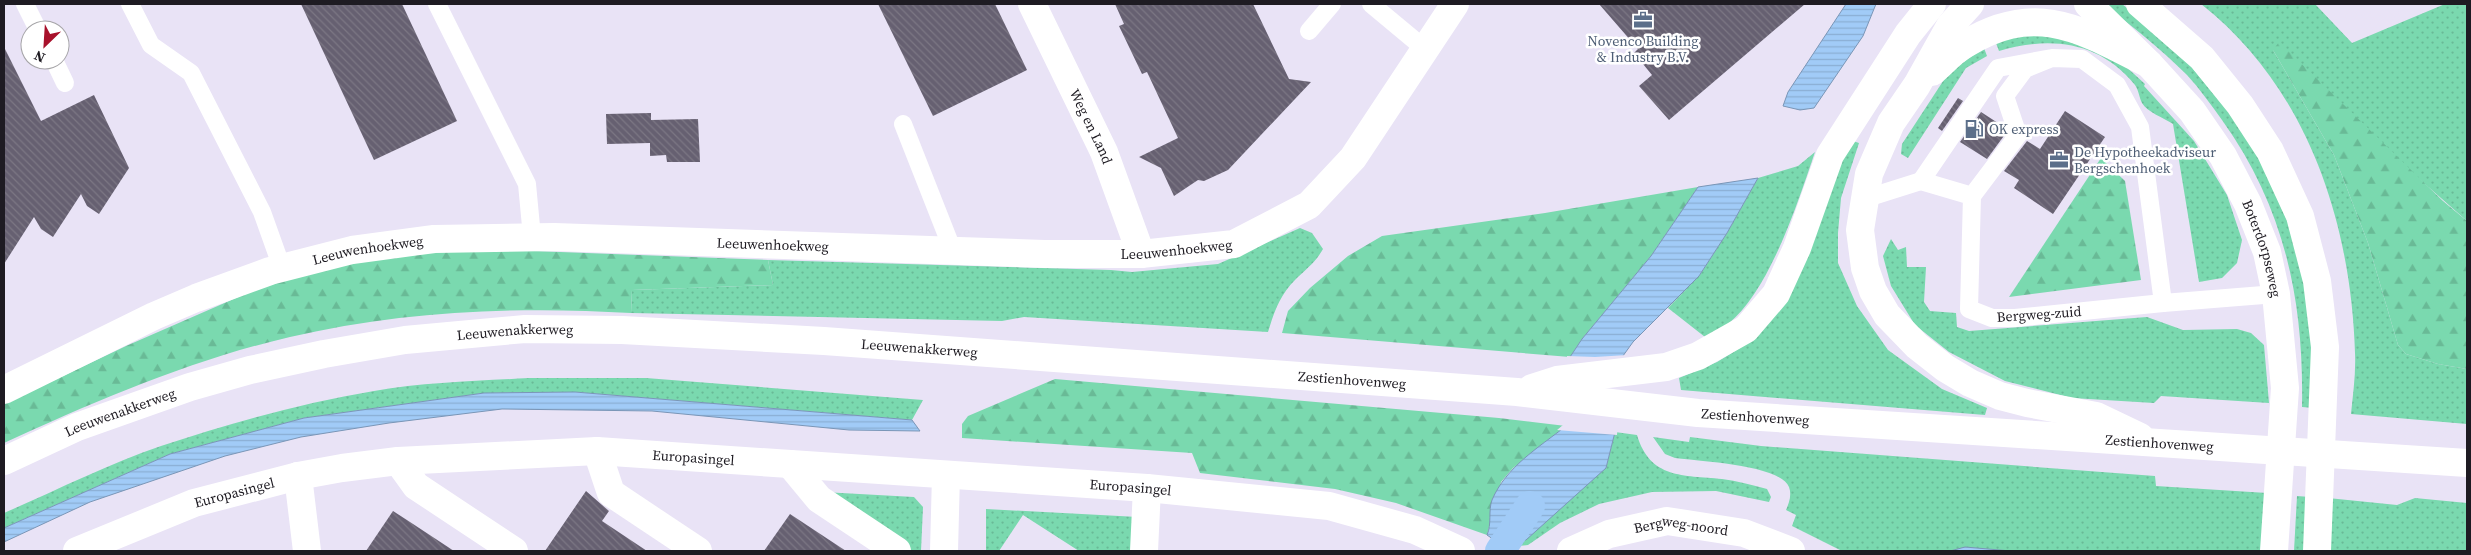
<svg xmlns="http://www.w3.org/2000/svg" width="2471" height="555" font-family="'Source Serif 4',serif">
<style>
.grass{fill:url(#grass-dots)}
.forest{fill:url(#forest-firs)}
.water{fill:url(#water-rules);stroke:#7a96b7}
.pier{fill:#e9e3f6}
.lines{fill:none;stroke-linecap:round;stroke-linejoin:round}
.canal{stroke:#a1cbf7;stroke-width:30}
.building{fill:url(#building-back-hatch)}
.lane{stroke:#fff;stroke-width:18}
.street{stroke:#fff;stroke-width:28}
.secondary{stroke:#fff;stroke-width:28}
.primary{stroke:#fff;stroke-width:28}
.labels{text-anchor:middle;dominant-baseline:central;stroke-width:5;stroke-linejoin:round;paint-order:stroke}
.service-label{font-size:14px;fill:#4e5e75;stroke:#fff;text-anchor:start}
.street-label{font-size:14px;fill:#1e1b22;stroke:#fff}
</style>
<defs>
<pattern id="grass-dots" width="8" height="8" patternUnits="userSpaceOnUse" patternTransform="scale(1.25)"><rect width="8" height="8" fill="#7ad9af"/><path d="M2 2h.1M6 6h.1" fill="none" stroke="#69ba96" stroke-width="1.8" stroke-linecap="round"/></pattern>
<pattern id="forest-firs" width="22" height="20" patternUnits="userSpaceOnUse" patternTransform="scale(1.25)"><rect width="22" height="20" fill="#7ad9af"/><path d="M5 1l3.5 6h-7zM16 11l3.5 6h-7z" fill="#69ba96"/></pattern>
<pattern id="water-rules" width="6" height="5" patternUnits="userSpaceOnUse" patternTransform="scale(1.25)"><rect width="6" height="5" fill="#a1cbf7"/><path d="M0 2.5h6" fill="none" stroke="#8aaed3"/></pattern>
<pattern id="building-back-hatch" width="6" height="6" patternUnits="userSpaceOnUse" patternTransform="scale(1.25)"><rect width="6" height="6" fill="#666071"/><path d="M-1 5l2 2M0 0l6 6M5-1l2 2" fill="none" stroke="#7c7784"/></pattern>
</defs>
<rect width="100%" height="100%" fill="#e9e3f6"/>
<g class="grass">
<path d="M 2103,4 L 2122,4 L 2172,44 L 2249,135 L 2296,240 L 2315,342 L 2314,408 L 2302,407 C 2304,301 2285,208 2222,120 C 2211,105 2200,89 2187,75 C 2161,49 2132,26 2103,4 Z"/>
<path d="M 2201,4 L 2315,4 L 2352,43 L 2445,4 L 2467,4 L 2467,221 L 2273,50 L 2334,155 L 2368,243 L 2398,345 L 2406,354 L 2438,364 L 2467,369 L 2467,424 L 2351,414 C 2353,394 2356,373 2355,353 C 2351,222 2307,87 2201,4 Z"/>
<path d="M 2022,35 L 2059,35 L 2122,63 L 2145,84 L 2144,86 L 2194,141 L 2227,195 L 2242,240 L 2237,263 L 2222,278 L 2199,282 L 2173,124 C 2164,118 2147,112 2142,103 C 2139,97 2139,91 2135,85 C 2099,41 2050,36 1999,51 L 1996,43 Z"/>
<path d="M 1984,48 L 1987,56 L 1966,68 L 1908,158 L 1901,154 L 1902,144 L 1949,72 Z"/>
<path d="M 1850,140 L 1859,143 L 1841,198 L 1838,233 L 1838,263 L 1857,306 L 1888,350 L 1942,389 L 1987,408 L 1985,415 L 1681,390 L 1679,378 L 1717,362 L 1748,343 Z"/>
<path d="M 1815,152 C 1798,202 1770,290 1728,324 C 1721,329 1712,333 1705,337 L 1668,308 L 1699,276 L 1727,233 L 1758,178 L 1798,166 Z"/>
<path d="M 1300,228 L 1312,233 L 1323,249 C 1316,262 1305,270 1295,280 C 1280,295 1274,312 1268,332 L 1024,317 L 1002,321 L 631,313 L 632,290 L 773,285 L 768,260 L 1111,270 L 1132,272 L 1218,264 Z"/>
<path d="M 1891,239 L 1898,250 L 1906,247 L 1907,267 L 1926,267 L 1924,302 L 1930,311 L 1956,313 L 1957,327 L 1969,331 L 2147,317 L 2183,330 L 2237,329 L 2251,333 L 2264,345 L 2269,403 L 2161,396 L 2154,403 L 2072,398 L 2005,381 L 1949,352 L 1915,325 L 1891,286 L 1883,256 Z"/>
<path d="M 529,378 L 646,378 L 923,400 L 912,420 L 575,392 L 484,393 L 304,418 L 170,454 L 4,528 L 4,513 C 55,491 108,464 161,446 C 230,423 302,403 374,391 C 425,382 478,381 529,378 Z"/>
<path d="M 1615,432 L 1637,435 C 1650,479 1683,475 1722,479 C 1737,481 1752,485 1767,489 L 1771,497 L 1769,502 L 1716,491 L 1652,492 L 1599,504 L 1560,523 L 1528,545 L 1507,547 L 1500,544 L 1606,468 Z"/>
<path d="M 1653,437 L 1689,442 L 1690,437 L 1761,446 L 2155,476 L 2156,486 L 2267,493 L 2263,551 L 1842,551 L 1792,526 L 1796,515 L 1786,510 C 1789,503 1792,495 1789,487 C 1781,465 1698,461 1675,458 L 1665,454 Z"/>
<path d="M 823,492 L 914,497 L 923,507 L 921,551 L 910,551 Z"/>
<path d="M 2297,496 L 2310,497 L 2307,551 L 2294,551 Z"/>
<path d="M 2328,498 L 2397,505 L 2415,498 L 2467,503 L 2467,551 L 2329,551 Z"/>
<path d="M 986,509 L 1138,517 L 1135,551 L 1079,551 L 1023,515 L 999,551 L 986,551 Z"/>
</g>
<g class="forest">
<path d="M 2279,42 L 2443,201 L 2467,221 L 2467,369 L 2438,364 L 2406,354 L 2398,345 L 2368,243 L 2334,155 L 2273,50 Z"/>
<path d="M 2101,158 L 2125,181 L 2141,280 L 2009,297 Z"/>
<path d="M 1698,187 L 1651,256 L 1582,339 L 1570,357 L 1282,333 L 1288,311 L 1310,288 L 1348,256 L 1382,236 L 1545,213 Z"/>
<path d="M 458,248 L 768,260 L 773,285 L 632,290 L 631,313 C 518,306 401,311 290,337 C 191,360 96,401 4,443 L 4,404 L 126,346 L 275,281 L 357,261 Z"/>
<path d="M 1055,379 L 1499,418 L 1566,426 L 1513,468 L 1501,482 L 1487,535 L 1396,503 L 1335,489 L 1200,473 L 1192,453 L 962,438 L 962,424 L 968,416 Z"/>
</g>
<g class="water">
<path d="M 1846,4 L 1876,4 L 1863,36 L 1814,108 L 1800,110 L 1783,106 L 1788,92 Z"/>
<path d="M 1758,178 L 1727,233 L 1699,276 L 1633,342 L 1620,360 L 1615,432 L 1606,468 L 1526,540 L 1502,540 L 1500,544 L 1487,535 C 1492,524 1488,511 1492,500 C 1506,467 1538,448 1566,426 L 1570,357 L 1582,339 L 1651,256 L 1698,187 Z"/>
<path d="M 575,392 L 912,420 L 920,431 L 849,430 L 652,411 L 502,409 L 389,423 L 301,437 L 225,456 L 90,502 L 4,542 L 4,528 L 170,454 L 304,418 L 484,393 Z"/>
<path d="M 1965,547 L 2011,551 L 1950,551 Z"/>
</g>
<path class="pier" d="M 1627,355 L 1622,361 L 1617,435 L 1557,430 L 1563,425 L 1567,356 L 1595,357 Z"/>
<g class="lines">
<path class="canal" d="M 1500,551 L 1530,506"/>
</g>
<g class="building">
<path d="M 301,4 L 402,4 L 457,121 L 374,160 Z"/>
<path d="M 878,4 L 995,4 L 1027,70 L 933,116 Z"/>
<path d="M 1115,4 L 1253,4 L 1289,79 L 1311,82 L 1228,170 L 1204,181 L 1198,180 L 1174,196 L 1161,168 L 1139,157 L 1178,138 L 1147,72 L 1142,74 L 1119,26 L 1124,24 Z"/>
<path d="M 1599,4 L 1805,4 L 1669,120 L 1639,86 L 1652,75 L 1634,53 L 1638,49 Z"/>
<path d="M 4,47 L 41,121 L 94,95 L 129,168 L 99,214 L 87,206 L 81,194 L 53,237 L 41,229 L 34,217 L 4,264 Z"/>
<path d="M 1958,98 L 1963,101 L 1942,131 L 1938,128 Z"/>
<path d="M 2065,111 L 2105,137 L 2053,214 L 2014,188 L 2019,180 L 2004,171 L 2027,141 L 2040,149 Z"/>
<path d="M 1981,112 L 2004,127 L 2006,133 L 1987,159 L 1960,142 Z"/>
<path d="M 651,113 L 651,120 L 698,119 L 700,162 L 667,162 L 666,155 L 650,156 L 650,143 L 607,144 L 606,114 Z"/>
<path d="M 586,491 L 609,511 L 602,521 L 647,551 L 545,551 Z"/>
<path d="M 393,511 L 410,522 L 454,551 L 366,551 Z"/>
<path d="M 790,514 L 846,551 L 764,551 Z"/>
</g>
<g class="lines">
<g class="lane">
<path d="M 25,4 L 38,30"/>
<path d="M 130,4 L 151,45 L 191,73 L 262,212 L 282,268"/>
<path d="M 437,4 L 527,184 L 532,237"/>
<path d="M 1371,4 L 1425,49"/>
<path d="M 1309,31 L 1332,4"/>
<path d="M 54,60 L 65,83"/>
<path d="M 903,124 L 953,251"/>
<path d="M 1972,196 L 2018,135 L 2005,96 L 2025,69 L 2052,58 L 2082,59 L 2117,85 L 2140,127 L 2163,303 L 2015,318 L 1992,318 L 1969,309 L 1972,196 L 1921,181 L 1998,68 L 2052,58"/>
<path d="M 1864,199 L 1921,181"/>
<path d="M 2163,303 L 2276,294"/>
</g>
<g class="street">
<path id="s1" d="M 1032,4 L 1104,152 L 1141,254"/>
<path d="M 597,451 L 611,493 L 698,551"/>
<path d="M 398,461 L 416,486 L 514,551"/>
<path d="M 790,464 L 819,499 L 897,551"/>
<path d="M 298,476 L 307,551"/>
<path id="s2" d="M 77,551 L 194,503 L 298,476 L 342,468 L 398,461 L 597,451 L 1147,488 L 1329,506 L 1415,530 L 1461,551"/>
<path d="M 944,551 L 946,475"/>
<path d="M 1144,551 L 1147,488"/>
</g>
<g class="secondary">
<path id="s3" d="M 2088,4 L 2149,64 L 2192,111 L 2223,156 L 2248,204 L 2267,252 L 2276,294 L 2285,388 L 2274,551"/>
<path d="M 2140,4 L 2202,58 L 2240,105 L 2270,151 L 2300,216 L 2317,281 L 2325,347 L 2317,551"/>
<path id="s4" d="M 4,390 L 154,316 L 196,298 L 270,271 L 352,250 L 434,239 L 554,237 L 1045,254 L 1141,254 L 1234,244 L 1309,205 L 1353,158 L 1455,4"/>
<path id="s5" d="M 1571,551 L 1609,534 L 1667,521 L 1744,533 L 1791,551"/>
</g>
<g class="primary">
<path d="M 1970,4 L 1950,26 L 1917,85 L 1891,123 L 1869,174 L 1860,230 L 1865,268 L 1873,291 L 1887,315 L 1917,346 L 1945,368 L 1970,383 L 2000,396 L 2027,403 L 2096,416 L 2140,437"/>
<path d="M 1932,72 C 1942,64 1952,52 1964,45 C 2036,0 2082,30 2149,64"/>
<path d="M 1532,388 L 1557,380 L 1666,367 L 1698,356 L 1746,329 L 1776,294 L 1797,248 L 1830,155 L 1908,34 L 1932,4"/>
<path id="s6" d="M 4,461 L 77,427 L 190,387 L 250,370 L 324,354 L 405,340 L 525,329 L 622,330 L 824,341 L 1517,392 L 1698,413 L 2467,463"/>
</g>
</g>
<defs>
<g id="office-bare" transform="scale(1.5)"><path d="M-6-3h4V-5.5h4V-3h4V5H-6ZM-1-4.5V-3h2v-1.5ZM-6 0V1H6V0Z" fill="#5c6f8a" stroke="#fff" stroke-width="2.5" paint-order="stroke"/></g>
<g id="fuel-bare" transform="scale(1.5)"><path d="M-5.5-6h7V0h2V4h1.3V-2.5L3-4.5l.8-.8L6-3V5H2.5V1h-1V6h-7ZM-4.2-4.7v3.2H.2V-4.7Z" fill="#5c6f8a" stroke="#fff" stroke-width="2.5" paint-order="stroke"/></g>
</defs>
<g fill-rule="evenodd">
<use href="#office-bare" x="1643" y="20"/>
<use href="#fuel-bare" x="1974" y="129"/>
<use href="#office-bare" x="2059" y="160"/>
</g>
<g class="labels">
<g class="service-label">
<text x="1643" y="41" text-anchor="middle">Novenco Building<tspan x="1643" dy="16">&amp; Industry B.V.</tspan></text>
<text x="1989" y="129">OK express</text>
<text x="2074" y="152">De Hypotheekadviseur<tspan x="2074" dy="16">Bergschenhoek</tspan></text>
</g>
<g class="street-label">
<text stroke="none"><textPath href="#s1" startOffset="136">Weg en Land</textPath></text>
<text stroke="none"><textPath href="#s4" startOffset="798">Leeuwenhoekweg</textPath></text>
<text stroke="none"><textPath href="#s4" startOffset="1202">Leeuwenhoekweg</textPath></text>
<text stroke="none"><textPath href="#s3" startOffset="305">Boterdorpseweg</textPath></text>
<text stroke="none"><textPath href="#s4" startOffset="392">Leeuwenhoekweg</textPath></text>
<text transform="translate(2039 314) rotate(-4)">Bergweg-zuid</text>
<text stroke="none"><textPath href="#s6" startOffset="531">Leeuwenakkerweg</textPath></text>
<text stroke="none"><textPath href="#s6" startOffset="936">Leeuwenakkerweg</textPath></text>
<text stroke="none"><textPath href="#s6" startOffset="1370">Zestienhovenweg</textPath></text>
<text stroke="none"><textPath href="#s6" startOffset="126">Leeuwenakkerweg</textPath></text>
<text stroke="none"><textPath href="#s6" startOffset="1775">Zestienhovenweg</textPath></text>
<text stroke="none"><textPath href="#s6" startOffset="2180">Zestienhovenweg</textPath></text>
<text stroke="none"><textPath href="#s2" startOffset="631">Europasingel</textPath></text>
<text stroke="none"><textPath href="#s2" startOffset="1069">Europasingel</textPath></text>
<text stroke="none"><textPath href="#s2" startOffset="168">Europasingel</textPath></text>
<text stroke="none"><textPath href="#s5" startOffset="115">Bergweg-noord</textPath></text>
</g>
</g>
<rect width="2471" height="555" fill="none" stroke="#1e1b22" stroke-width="10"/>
<g transform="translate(45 45) rotate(205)"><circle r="24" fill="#ffffff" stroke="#a5a4a7"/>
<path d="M0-4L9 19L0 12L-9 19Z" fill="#a8112b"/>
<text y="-8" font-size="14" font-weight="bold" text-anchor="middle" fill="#1e1b22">N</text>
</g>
</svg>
